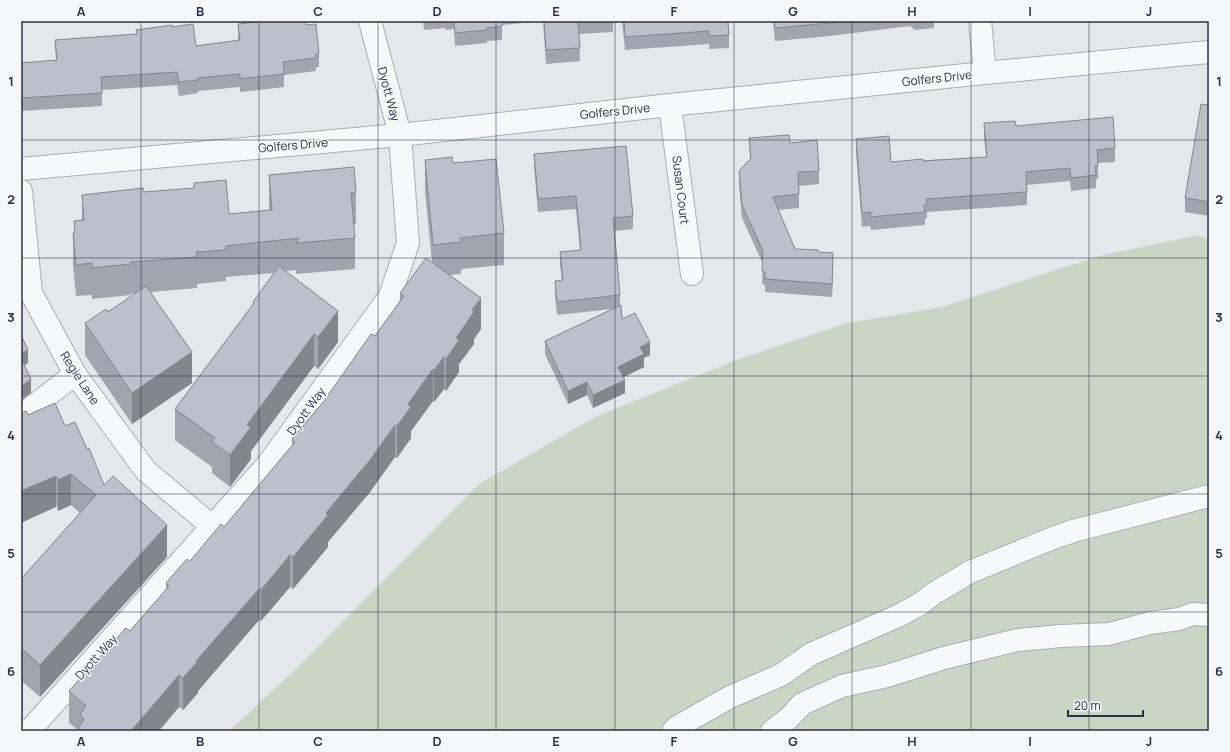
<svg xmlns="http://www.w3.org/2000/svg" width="1230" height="752" font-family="Manrope,sans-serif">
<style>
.green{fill:#c9d6c5}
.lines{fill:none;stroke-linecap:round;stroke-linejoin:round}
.minor-casing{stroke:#a9aeb7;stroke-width:24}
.minor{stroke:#f7f8fa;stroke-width:22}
.wall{fill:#a1a5ae}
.shaded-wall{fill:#83868d}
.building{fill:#bbc0ca;stroke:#83868d}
.grid{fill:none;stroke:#2b3445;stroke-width:1;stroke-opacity:0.55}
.labels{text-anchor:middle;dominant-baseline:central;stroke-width:3;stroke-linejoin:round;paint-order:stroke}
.street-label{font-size:12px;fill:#2b3445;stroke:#f4f6f9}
.neatline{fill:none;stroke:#2b3445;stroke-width:1.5}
.grid-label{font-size:13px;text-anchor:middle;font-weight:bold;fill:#2b3445}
</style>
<rect width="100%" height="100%" fill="#e4e7ec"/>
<path class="green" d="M 1199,235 L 1209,240 L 1209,731 L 229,731 L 297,668 L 479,484 L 597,416 L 739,359 L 847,323 L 942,307 L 1099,256 Z"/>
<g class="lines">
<g class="minor-casing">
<g id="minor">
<path d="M 980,21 L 985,73"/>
<path d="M 670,105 L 692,274"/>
<path d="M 21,169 L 400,135 L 670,105 L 985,73 L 1209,52"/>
<path d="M 21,191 L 31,293 L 75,374 L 146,471 L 213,527"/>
<path d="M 21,416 L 75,374"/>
<path d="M 29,731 L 268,464 L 390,296 L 408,243 L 400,135 L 370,21"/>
<path d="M 673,731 L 677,727 L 730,697 L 781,675 L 811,654 L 898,616 L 920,604 L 933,594 L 970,572 L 1053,538 L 1073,531 L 1209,496"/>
<path d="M 772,731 L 788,719 L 802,704 L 842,686 L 887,676 L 944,658 L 1018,640 L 1061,636 L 1109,634 L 1150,623 L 1179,619 L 1193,614 L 1209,615"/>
</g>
</g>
<use href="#minor" class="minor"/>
</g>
<g class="wall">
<path d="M 255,21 L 306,21 L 306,25 L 319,54 L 319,67 L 316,67 L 316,71 L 284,75 L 284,87 L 240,92 L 240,87 L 198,91 L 198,93 L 179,96 L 177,85 L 102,90 L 102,106 L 21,111 L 21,63 L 56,60 L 55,40 L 136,34 L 136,30 L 172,27 L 196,46 L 238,40 L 238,24 L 255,22 Z"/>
<path d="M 423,21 L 613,21 L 613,32 L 579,34 L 580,61 L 546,64 L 543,21 L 502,25 L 502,40 L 487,41 L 487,43 L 455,46 L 454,29 L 446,30 L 445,28 L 424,30 Z"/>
<path d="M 622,21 L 736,21 L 728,22 L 729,35 L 729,48 L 709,49 L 709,44 L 625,50 Z"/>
<path d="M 773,21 L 934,21 L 934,28 L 915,30 L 910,26 L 830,36 L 775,41 Z"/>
<path d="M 1209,105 L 1209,216 L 1185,212 L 1185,198 Z"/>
<path d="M 984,123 L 1016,126 L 1115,148 L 1115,162 L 1098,163 L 1098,179 L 1096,179 L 1096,188 L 1071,191 L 1070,181 L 1027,185 L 1027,205 L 927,212 L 927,218 L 925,218 L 925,225 L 871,230 L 870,226 L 862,227 L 856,152 L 856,139 L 891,162 L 986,157 L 984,136 Z"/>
<path d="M 749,138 L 790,143 L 819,171 L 819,184 L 799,186 L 799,208 L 778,210 L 795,249 L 818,252 L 833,266 L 832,297 L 765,292 L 765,285 L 762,284 L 763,264 L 742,218 L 739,184 L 739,171 L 750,159 Z"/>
<path d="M 534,154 L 633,216 L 633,229 L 615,231 L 620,295 L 620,305 L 622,319 L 650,355 L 644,358 L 644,367 L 623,377 L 625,393 L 593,408 L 587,395 L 568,404 L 545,354 L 545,341 L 612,309 L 557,315 L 555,294 L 555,281 L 562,281 L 560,265 L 560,252 L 580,250 L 576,209 L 538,212 L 534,167 Z"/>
<path d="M 425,160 L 453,163 L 504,233 L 504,265 L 461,269 L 461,274 L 450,275 L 481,329 L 474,339 L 474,344 L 459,364 L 459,372 L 446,391 L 444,389 L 434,402 L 433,401 L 411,431 L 411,438 L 397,458 L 395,457 L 370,492 L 328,542 L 328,547 L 293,589 L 290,587 L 261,621 L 259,620 L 198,691 L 198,693 L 183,710 L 179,707 L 78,730 L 69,723 L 69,691 L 130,631 L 166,590 L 166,583 L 190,561 L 224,527 L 292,446 L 292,439 L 324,401 L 375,336 L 400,302 L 400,293 L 432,262 L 425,191 Z"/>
<path d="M 269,175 L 356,192 L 356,224 L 354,224 L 355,238 L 355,269 L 296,274 L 296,270 L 286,271 L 338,342 L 318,369 L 314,366 L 251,451 L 251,459 L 230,487 L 212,473 L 212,467 L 175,440 L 175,409 L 253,304 L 253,302 L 274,273 L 226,277 L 226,281 L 197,284 L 197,288 L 151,292 L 192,383 L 132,424 L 85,355 L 85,323 L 108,312 L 135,293 L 131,294 L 131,295 L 92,299 L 92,295 L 76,296 L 73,265 L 73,233 L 74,233 L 74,221 L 82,220 L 82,195 L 144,192 L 194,188 L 194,183 L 229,214 L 269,210 Z"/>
<path d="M 28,415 L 65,426 L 87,449 L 104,485 L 167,557 L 40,697 L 23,682 L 23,711 L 21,715 L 21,579 L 80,513 L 71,505 L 58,511 Z"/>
</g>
<g class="shaded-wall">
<path d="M 833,253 L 833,266 L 832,297 L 832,284 Z"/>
<path d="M 481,298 L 481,329 L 474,339 L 474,344 L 459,364 L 459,372 L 446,391 L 446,359 L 456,338 L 472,310 Z"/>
<path d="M 338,311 L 338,342 L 318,369 L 318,337 Z"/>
<path d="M 314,334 L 314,366 L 251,451 L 251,459 L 230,487 L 230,455 L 247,425 Z"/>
<path d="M 650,342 L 650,355 L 644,358 L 644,367 L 618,380 L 618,367 L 640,347 Z"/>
<path d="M 28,350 L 28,363 L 21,367 L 21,353 Z"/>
<path d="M 192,352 L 192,383 L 132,424 L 132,393 Z"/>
<path d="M 444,357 L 444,389 L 434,402 L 434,370 Z"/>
<path d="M 433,369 L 433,401 L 411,431 L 411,438 L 397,458 L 397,426 L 408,404 Z"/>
<path d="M 31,379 L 31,393 L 21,400 L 21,387 Z"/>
<path d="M 625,380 L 625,393 L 593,408 L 593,395 Z"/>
<path d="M 587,382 L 587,395 L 568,404 L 568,391 Z"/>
<path d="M 395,425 L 395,457 L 370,492 L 328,542 L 328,547 L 293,589 L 293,557 L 326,513 Z"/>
<path d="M 71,474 L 71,505 L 58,511 L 58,480 Z"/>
<path d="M 56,476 L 56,507 L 21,523 L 21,491 Z"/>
<path d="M 167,525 L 167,557 L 40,697 L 40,665 Z"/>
<path d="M 290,555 L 290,587 L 261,621 L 261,590 Z"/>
<path d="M 259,589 L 259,620 L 198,691 L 198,693 L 183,710 L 183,678 L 196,661 Z"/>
<path d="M 179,675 L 179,707 L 159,731 L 131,731 Z"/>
<path d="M 23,679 L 23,711 L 21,715 L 21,684 Z"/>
</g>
<g class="building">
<path d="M 255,21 L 306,21 L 306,25 L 316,24 L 319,54 L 316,54 L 316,58 L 283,62 L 284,74 L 240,79 L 240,74 L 198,78 L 198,80 L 179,82 L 177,72 L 101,77 L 102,93 L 21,98 L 21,63 L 57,60 L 55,40 L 137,34 L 136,30 L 172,25 L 172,27 L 193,24 L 196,46 L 240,40 L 238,24 L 255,22 Z"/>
<path d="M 454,21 L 502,21 L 502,26 L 487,28 L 487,30 L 455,33 Z"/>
<path d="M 544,21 L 578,21 L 580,48 L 546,50 Z"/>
<path d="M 624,21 L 728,21 L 729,35 L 709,36 L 709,31 L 625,37 Z"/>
<path d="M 774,21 L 848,21 L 830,23 L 775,28 Z"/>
<path d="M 1201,104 L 1209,105 L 1209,202 L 1185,198 Z"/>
<path d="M 1113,117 L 1115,148 L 1097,150 L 1098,166 L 1095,166 L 1096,175 L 1071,178 L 1070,168 L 1026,172 L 1027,192 L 926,199 L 927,205 L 924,205 L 925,212 L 871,217 L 870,212 L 862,213 L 856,139 L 889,136 L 891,162 L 923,159 L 923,161 L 987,157 L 984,123 L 1015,121 L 1016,126 Z"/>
<path d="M 789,135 L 790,143 L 817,140 L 819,171 L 798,172 L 799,194 L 773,197 L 795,249 L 818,250 L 818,252 L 833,253 L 832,284 L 765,279 L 765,272 L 762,271 L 763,251 L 742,205 L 739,171 L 751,158 L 749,138 Z"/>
<path d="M 626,146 L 633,216 L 613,218 L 620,295 L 557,302 L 555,281 L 563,280 L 560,252 L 581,250 L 576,196 L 538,199 L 534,154 Z"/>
<path d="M 452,157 L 453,163 L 496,159 L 504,233 L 460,238 L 461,242 L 433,245 L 425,160 Z"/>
<path d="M 354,167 L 356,192 L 351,193 L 355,238 L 296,243 L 299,238 L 226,246 L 226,250 L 196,252 L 197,257 L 130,262 L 131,264 L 92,268 L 92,263 L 76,265 L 73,233 L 75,233 L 74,221 L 84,220 L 82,195 L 143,188 L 144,192 L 194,188 L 194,183 L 226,180 L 229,214 L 272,210 L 269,175 Z"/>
<path d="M 426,258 L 481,298 L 472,310 L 474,312 L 456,338 L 459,340 L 446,359 L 444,357 L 434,370 L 433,369 L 408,404 L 411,407 L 397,426 L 395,425 L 370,460 L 326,513 L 328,515 L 293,557 L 290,555 L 261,590 L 259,589 L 196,661 L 198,661 L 183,678 L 179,675 L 131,731 L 77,731 L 84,719 L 80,715 L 86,706 L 69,691 L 126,628 L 130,631 L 169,586 L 166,583 L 187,559 L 190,561 L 221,524 L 224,527 L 295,442 L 292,439 L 324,401 L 371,334 L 375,336 L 404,296 L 400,293 Z"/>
<path d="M 279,266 L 338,311 L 318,337 L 314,334 L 247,425 L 251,427 L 230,455 L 212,442 L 215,438 L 175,409 L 254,303 L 253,302 Z"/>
<path d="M 146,286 L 192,352 L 132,393 L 85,323 L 106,309 L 108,312 Z"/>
<path d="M 621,305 L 622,319 L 635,313 L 650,342 L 640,347 L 644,354 L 618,367 L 625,380 L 593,395 L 587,382 L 568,391 L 545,341 Z"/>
<path d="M 21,335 L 28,350 L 21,353 Z"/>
<path d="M 21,358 L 31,379 L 21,387 Z"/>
<path d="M 55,403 L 65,426 L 75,422 L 87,449 L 89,448 L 104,485 L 113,476 L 167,525 L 40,665 L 21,648 L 21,579 L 96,495 L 71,474 L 58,480 L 56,476 L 21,491 L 21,413 L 26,411 L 28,415 Z"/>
<path d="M 21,678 L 23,679 L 21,684 Z"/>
</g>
<path class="grid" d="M 141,21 L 141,731M 259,21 L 259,731M 378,21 L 378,731M 496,21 L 496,731M 615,21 L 615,731M 734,21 L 734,731M 852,21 L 852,731M 971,21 L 971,731M 1089,21 L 1089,731M 21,140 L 1209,140M 21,258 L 1209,258M 21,376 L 1209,376M 21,494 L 1209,494M 21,612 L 1209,612"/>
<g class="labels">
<g class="street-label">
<text transform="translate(937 78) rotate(-6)">Golfers Drive</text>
<text transform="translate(389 94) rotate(75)">Dyott Way</text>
<text transform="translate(615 111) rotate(-6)">Golfers Drive</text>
<text transform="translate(293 145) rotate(-5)">Golfers Drive</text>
<text transform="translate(681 190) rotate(83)">Susan Court</text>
<text transform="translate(80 378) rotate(57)">Regie Lane</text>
<text transform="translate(306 411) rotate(-54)">Dyott Way</text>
<text transform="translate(96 657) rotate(-48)">Dyott Way</text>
</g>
</g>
<rect width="1230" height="752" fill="none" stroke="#f4f6f9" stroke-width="44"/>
<path d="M1068 710v6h75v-6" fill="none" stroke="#2b3445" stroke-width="2"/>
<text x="1074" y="710" font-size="12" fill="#2b3445" stroke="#f4f6f9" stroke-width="3" paint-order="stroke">20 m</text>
<rect x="22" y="22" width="1186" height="708" class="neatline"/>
<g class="grid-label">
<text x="81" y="16">A</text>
<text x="200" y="16">B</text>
<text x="318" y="16">C</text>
<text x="437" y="16">D</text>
<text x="556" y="16">E</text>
<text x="674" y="16">F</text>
<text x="793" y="16">G</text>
<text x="912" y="16">H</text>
<text x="1030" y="16">I</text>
<text x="1149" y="16">J</text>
<text x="11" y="86">1</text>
<text x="1219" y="86">1</text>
<text x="11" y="204">2</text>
<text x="1219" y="204">2</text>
<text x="11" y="322">3</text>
<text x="1219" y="322">3</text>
<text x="11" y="440">4</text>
<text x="1219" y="440">4</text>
<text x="11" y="558">5</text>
<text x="1219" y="558">5</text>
<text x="11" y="676">6</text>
<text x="1219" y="676">6</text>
<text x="81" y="746">A</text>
<text x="200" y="746">B</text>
<text x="318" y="746">C</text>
<text x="437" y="746">D</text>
<text x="556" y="746">E</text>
<text x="674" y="746">F</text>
<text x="793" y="746">G</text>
<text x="912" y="746">H</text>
<text x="1030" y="746">I</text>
<text x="1149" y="746">J</text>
</g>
</svg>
